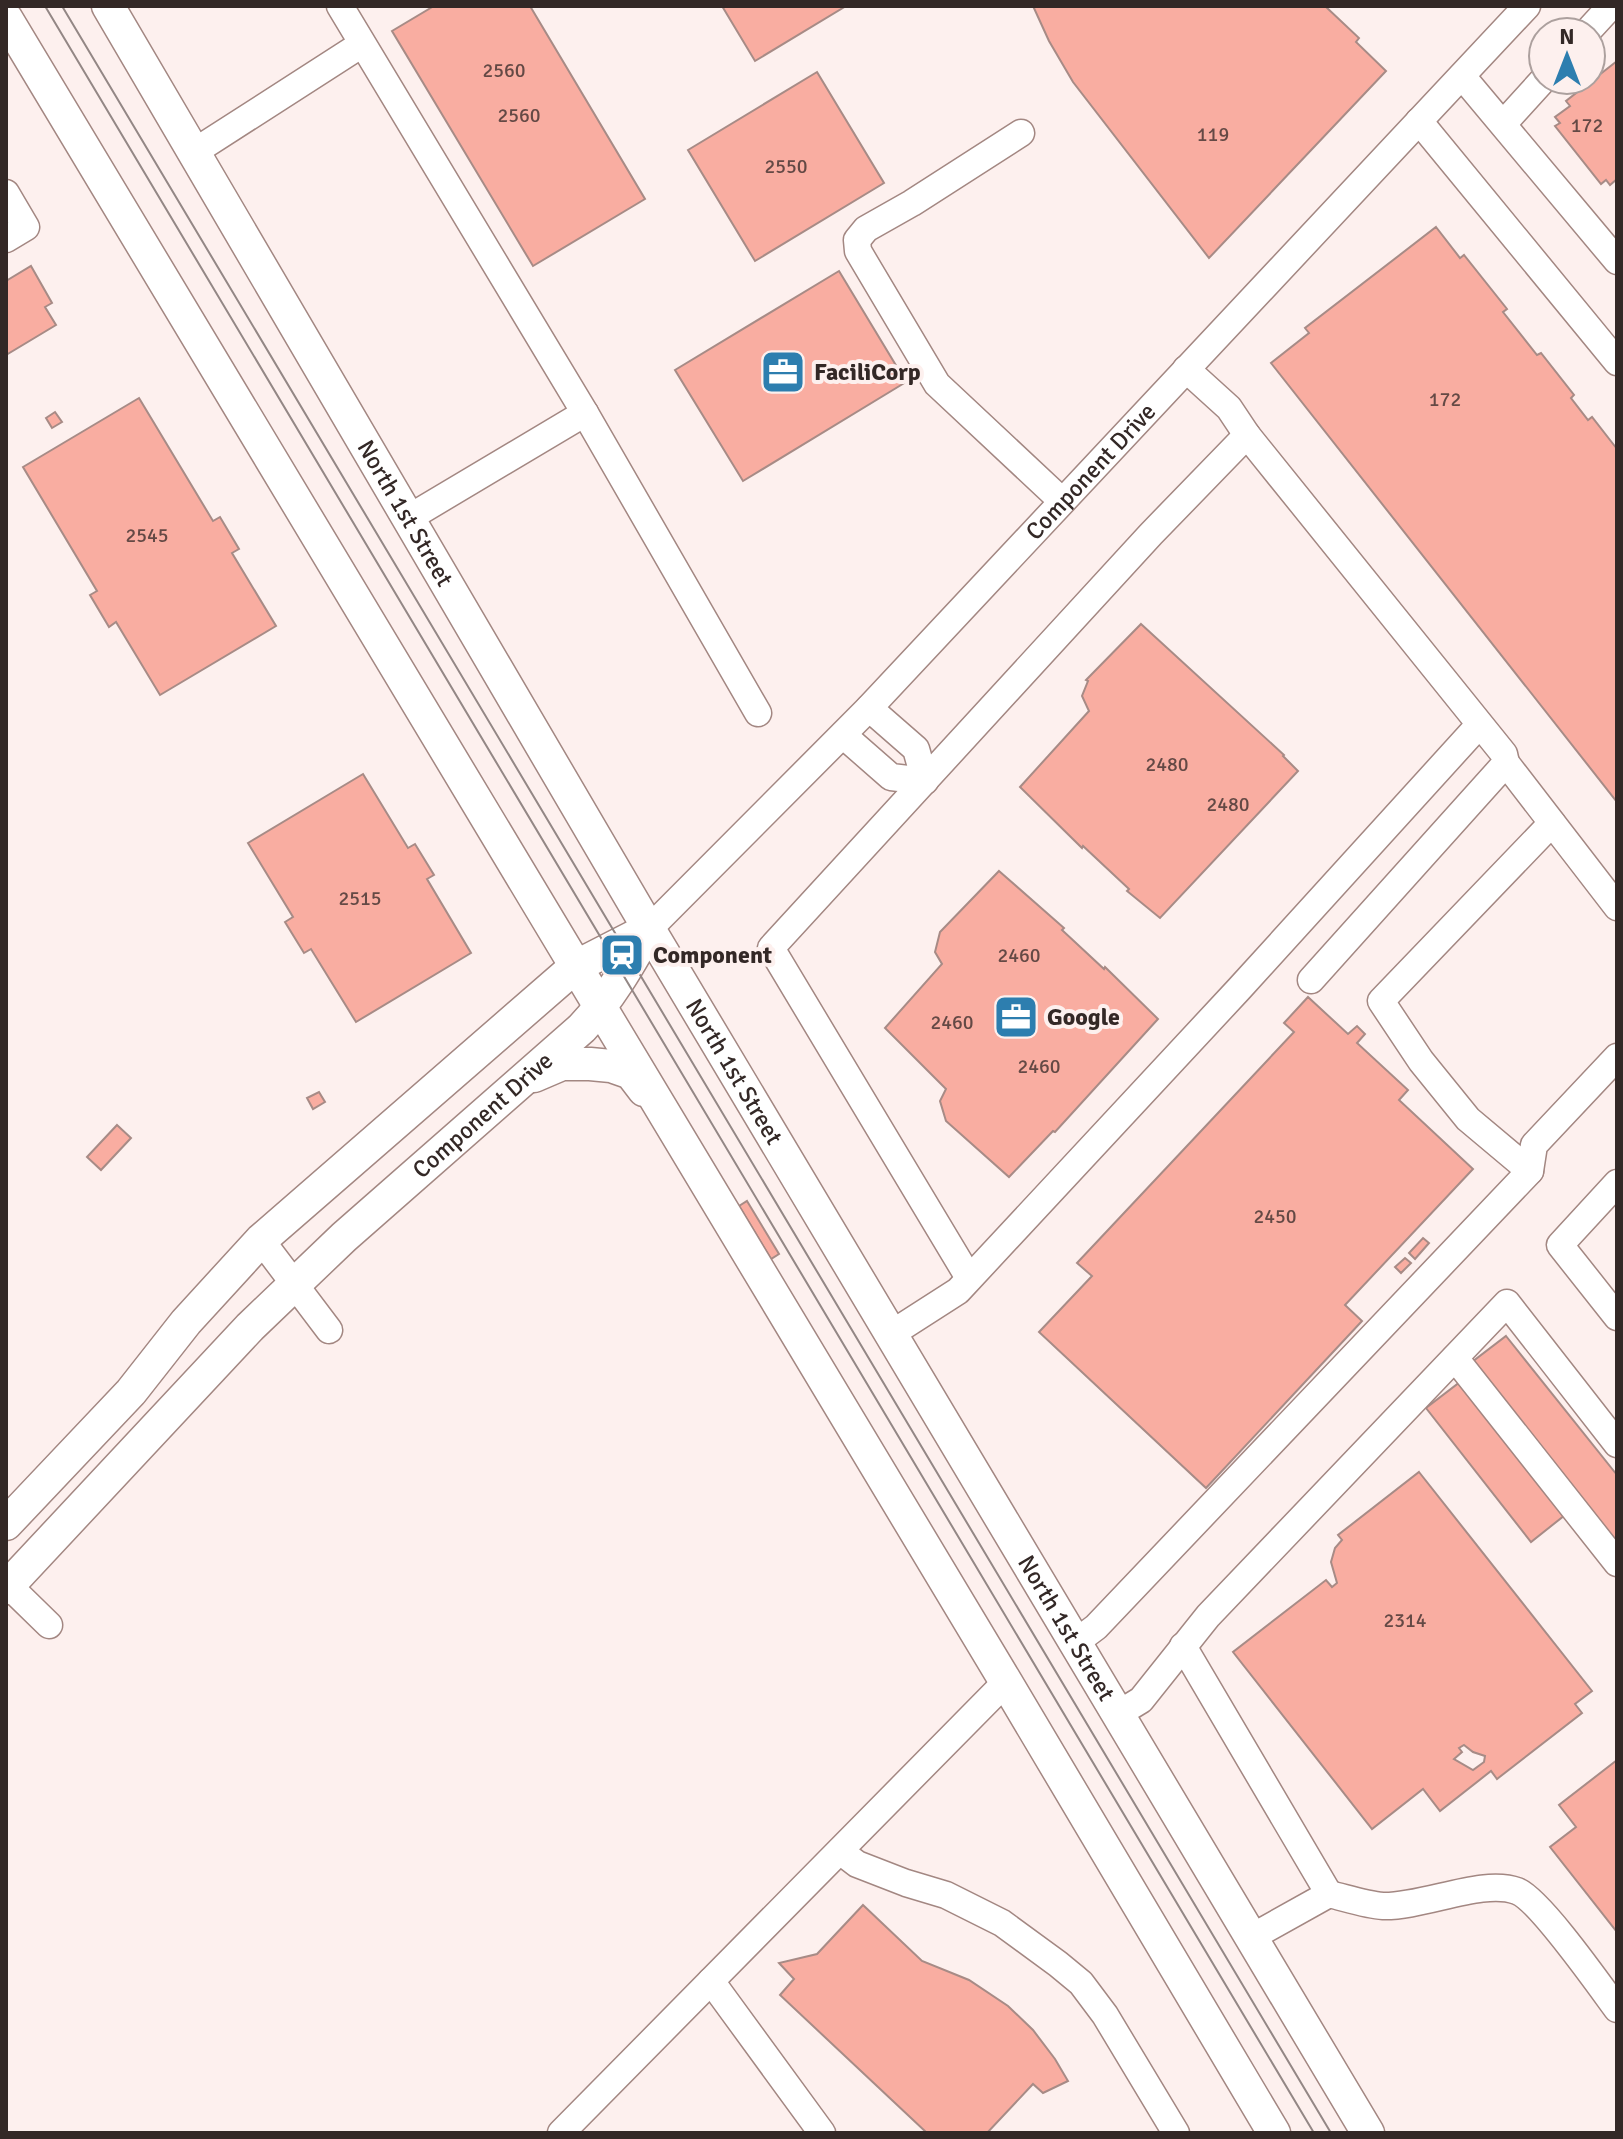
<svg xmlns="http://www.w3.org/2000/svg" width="1623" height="2139" font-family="Signika,sans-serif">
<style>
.building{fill:#f9ada1;stroke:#a78b86;stroke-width:2;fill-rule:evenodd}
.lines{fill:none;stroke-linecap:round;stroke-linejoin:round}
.minor-casing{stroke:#a38782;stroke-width:29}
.major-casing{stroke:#a38782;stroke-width:35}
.minor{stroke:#fff;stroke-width:26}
.major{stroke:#fff;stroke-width:32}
.tram{stroke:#938785;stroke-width:2}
.labels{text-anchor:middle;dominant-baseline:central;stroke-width:8;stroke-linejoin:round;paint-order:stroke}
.number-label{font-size:20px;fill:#644945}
.poi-label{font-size:24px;font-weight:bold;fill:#332826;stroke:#fdf0ee;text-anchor:start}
.street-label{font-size:24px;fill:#332826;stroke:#fdf0ee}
</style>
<rect width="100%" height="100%" fill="#fdf0ee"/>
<g class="building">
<path d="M 434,6 L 530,6 L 645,199 L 533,266 L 392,31 Z"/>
<path d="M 722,6 L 846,6 L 755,61 Z"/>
<path d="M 1033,6 L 1325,6 L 1359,38 L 1356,42 L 1386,71 L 1209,258 L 1073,82 L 1049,41 Z"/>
<path d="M 1617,61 L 1617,179 L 1610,185 L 1606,180 L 1601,184 L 1555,126 L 1560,123 L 1555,117 L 1570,106 L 1566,101 Z"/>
<path d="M 817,72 L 884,183 L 755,261 L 688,150 Z"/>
<path d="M 1436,227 L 1460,258 L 1464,255 L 1507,309 L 1503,312 L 1537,355 L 1541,353 L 1574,395 L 1571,398 L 1588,420 L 1592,417 L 1617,449 L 1617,802 L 1271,363 L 1309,333 L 1305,328 Z"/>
<path d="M 31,266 L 52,303 L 45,307 L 56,325 L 6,355 L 6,281 Z"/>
<path d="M 839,271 L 906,382 L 743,481 L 675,370 Z"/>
<path d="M 139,398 L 213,521 L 220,517 L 239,549 L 232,553 L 276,626 L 160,695 L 116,622 L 109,627 L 90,595 L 97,591 L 23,467 Z"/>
<path d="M 55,412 L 62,422 L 52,428 L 46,418 Z"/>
<path d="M 1141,624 L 1284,755 L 1283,756 L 1298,771 L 1160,918 L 1127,891 L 1129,889 L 1083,846 L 1082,848 L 1020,787 L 1089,711 L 1082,696 L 1088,681 L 1086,680 Z"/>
<path d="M 363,774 L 408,848 L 415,844 L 434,875 L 427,879 L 471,953 L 356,1022 L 311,949 L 304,953 L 285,922 L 293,917 L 248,843 Z"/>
<path d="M 999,871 L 1064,928 L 1062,930 L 1104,969 L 1105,967 L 1158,1019 L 1055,1132 L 1053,1131 L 1009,1177 L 946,1121 L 940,1101 L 946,1089 L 885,1028 L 942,964 L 935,952 L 940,932 Z"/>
<path d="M 1308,997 L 1348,1034 L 1357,1026 L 1365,1034 L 1357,1043 L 1408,1090 L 1399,1100 L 1473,1169 L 1345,1305 L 1362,1321 L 1206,1488 L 1039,1332 L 1092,1276 L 1077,1263 L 1294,1032 L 1284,1023 Z"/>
<path d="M 319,1092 L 325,1102 L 313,1109 L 307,1098 Z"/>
<path d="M 117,1125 L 131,1138 L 101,1170 L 87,1157 Z"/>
<path d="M 747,1201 L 779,1254 L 771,1259 L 739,1206 Z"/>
<path d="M 1423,1238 L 1429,1243 L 1415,1259 L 1409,1253 Z"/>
<path d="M 1405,1258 L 1411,1263 L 1401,1273 L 1395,1267 Z"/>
<path d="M 1506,1336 L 1617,1475 L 1617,1544 L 1472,1362 Z"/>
<path d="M 1460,1382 L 1565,1515 L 1531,1542 L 1426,1408 Z"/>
<path d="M 1419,1472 L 1592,1691 L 1575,1704 L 1582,1713 L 1497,1779 L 1491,1771 L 1440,1811 L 1423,1789 L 1372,1829 L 1233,1652 L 1326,1580 L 1332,1587 L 1337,1583 L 1331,1562 L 1335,1548 L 1342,1540 L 1338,1535 ZM 1464,1745 L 1473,1752 L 1485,1756 L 1484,1762 L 1473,1770 L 1454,1759 L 1462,1752 L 1459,1748 Z"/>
<path d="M 1617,1760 L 1617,1932 L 1550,1847 L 1576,1827 L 1559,1805 Z"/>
<path d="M 863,1905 L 922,1961 L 969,1980 L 1008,2006 L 1033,2030 L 1055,2059 L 1068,2081 L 1043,2093 L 1033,2084 L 987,2133 L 927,2133 L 780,1995 L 794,1979 L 779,1963 L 817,1954 Z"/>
</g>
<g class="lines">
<g class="minor-casing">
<g id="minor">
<path d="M 340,6 L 585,413 L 758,713"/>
<path d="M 1587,32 L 1611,6"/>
<path d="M 1462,76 L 1617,261"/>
<path d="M 1419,121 L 1617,362"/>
<path d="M 1504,123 L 1543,80"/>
<path d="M 1021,133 L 912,203 L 866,229 L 857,240 L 858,251 L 937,384 L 1062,501"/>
<path d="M 194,152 L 362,44"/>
<path d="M 6,193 L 26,227 L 6,239"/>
<path d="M 1186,369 L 1229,408 L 1247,435 L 1504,754 L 1506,763 L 1311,980"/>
<path d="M 407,519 L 585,413"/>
<path d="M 843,735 L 891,777 L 925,781 L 916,749 L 869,708"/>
<path d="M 1506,763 L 1617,907"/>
<path id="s1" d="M 649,929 L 869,708 L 1527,6"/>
<path d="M 1530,1171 L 1468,1119 L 1421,1061 L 1381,1001 L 1552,823"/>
<path d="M 1617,1183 L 1560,1245 L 1617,1317"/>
<path d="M 261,1240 L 329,1330"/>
<path d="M 969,1278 L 771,948 L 1151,534 L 1247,435"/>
<path d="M 891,1334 L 958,1291 L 1239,989 L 1479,725"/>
<path d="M 1455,1358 L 1617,1563"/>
<path d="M 6,1583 L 49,1625"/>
<path d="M 1076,1642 L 1096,1627 L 1530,1171 L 1534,1145 L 1617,1057"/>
<path d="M 1183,1646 L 1329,1894"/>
<path d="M 1118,1714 L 1141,1700 L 1208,1616 L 1507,1303 L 1617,1444"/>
<path d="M 840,1851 L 857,1864 L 906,1883 L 946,1895 L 1002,1923 L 1058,1964 L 1081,1983 L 1105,2015 L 1176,2133"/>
<path d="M 1252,1937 L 1329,1894 C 1346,1898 1366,1905 1383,1906 C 1424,1907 1483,1878 1517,1891 C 1539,1899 1600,1986 1617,2009"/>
<path d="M 711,1981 L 822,2133"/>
<path d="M 561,2133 L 1006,1682"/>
</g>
</g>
<g class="major-casing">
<g id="major">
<path id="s2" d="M 108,6 L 649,929 L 1368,2133"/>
<path d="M 6,18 L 1006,1682 L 1274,2133"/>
<path d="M 534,1076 L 562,1064 L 590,1064 L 611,1066 L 631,1073 L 644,1090"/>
<path d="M 6,1524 L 131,1392 L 186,1322 L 261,1240 L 575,967 L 649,929"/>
<path id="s3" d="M 6,1588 L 250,1327 L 344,1237 L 582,1028 C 610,998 629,965 649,929"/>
</g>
</g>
<use href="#minor" class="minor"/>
<use href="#major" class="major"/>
<g class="tram">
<path d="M 45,6 L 1314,2133"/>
<path d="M 62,6 L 1331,2133"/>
</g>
</g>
<defs>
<g id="office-square" transform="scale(2.3)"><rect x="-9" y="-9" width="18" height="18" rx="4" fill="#2d7eaf" stroke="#fdf0ee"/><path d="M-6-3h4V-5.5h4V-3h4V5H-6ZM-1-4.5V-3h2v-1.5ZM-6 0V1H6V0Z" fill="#fff"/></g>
<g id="station-square" transform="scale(2.3)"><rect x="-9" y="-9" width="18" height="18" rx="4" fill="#2d7eaf" stroke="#fdf0ee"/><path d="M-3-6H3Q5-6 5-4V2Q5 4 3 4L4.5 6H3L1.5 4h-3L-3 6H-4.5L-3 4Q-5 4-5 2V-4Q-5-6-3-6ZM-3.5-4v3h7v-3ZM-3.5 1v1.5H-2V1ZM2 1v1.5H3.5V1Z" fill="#fff"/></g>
</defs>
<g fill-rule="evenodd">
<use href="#office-square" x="783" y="372"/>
<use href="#station-square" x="622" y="955"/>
<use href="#office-square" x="1016" y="1017"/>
</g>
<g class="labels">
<g class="number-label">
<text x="504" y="70">2560</text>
<text x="519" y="115">2560</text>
<text x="1587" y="125">172</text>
<text x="1213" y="134">119</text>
<text x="786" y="166">2550</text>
<text x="1445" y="399">172</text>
<text x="147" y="535">2545</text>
<text x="1167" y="764">2480</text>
<text x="1228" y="804">2480</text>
<text x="360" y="898">2515</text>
<text x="1019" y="955">2460</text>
<text x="952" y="1022">2460</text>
<text x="1039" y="1066">2460</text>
<text x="1275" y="1216">2450</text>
<text x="1405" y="1620">2314</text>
</g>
<g class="poi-label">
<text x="814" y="372">FaciliCorp</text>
<text x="653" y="955">Component</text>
<text x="1047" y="1017">Google</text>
</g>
<g class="street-label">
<text stroke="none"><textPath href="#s1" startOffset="636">Component Drive</textPath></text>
<text stroke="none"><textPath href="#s2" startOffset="588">North 1st Street</textPath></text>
<text stroke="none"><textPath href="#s2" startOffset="1236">North 1st Street</textPath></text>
<text stroke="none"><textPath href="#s3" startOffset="672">Component Drive</textPath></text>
<text stroke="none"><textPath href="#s2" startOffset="1884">North 1st Street</textPath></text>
</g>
</g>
<rect width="1623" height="2139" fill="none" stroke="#332826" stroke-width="16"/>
<g transform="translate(1567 56)"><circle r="38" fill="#fdf0ee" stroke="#aca09e" stroke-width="2"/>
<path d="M0-6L14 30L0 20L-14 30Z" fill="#2d7eaf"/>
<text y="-12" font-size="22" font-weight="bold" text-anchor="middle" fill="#332826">N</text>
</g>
</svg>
